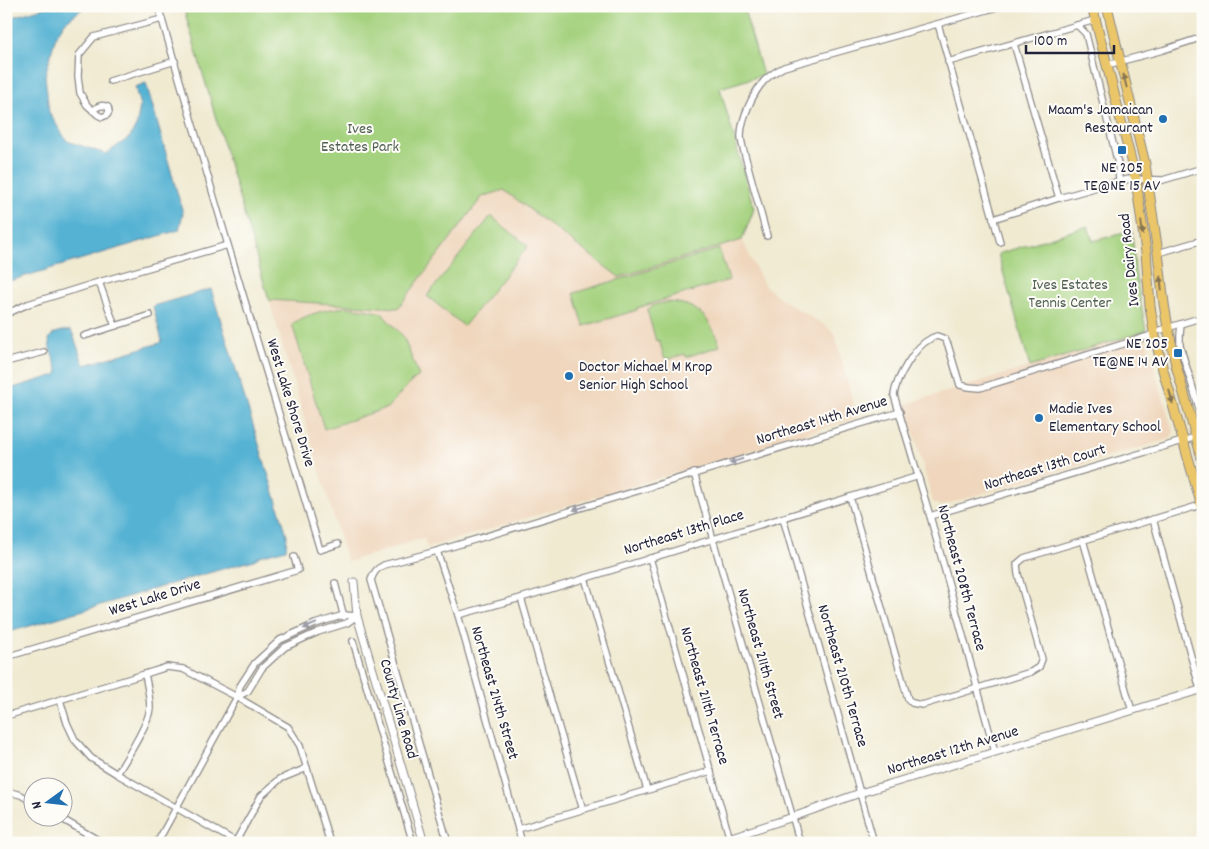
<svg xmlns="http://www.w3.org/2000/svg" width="1209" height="849" font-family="Dekko,sans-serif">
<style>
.built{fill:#efd6bc}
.green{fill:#a5d27f;stroke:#647a5d}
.water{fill:#55b2d3;stroke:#3c6a87}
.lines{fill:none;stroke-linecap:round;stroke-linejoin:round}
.minor-casing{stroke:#898686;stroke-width:8}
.tertiary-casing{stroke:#898686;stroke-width:9}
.primary-casing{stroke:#898686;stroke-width:11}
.minor{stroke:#fff;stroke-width:5.5}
.tertiary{stroke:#fff;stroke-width:7}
.primary{stroke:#ebc669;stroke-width:9}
.oneway{fill:#867452}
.oneway2{fill:#9c9ca7}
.poi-dot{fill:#1f6fb2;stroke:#fdfcf7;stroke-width:2}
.labels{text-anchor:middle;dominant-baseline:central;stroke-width:4;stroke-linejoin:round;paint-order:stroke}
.poi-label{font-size:16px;fill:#22223b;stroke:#fdfcf7;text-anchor:end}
.park-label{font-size:16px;fill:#506053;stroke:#fdfcf7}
.street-label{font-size:16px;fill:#22223b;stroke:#fdfcf7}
</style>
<rect width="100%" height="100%" fill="#fdfcf7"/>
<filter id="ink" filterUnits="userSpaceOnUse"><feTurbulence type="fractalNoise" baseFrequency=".02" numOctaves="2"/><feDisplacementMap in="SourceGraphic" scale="10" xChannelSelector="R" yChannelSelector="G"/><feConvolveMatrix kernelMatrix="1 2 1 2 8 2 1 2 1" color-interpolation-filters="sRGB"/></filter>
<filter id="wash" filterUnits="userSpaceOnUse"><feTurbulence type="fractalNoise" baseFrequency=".0096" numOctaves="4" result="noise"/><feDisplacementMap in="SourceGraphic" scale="20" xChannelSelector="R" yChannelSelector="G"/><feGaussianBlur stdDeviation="1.12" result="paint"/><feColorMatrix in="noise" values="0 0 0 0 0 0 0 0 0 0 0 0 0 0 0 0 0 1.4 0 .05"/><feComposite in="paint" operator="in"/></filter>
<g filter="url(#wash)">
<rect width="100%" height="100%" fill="#f0ead1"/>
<g class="built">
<path d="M 504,190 L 619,277 L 742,240 L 764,285 L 784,301 L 826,326 L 835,334 L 857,418 L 427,548 L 424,538 L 347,562 L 269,300 L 398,308 L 482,197 Z"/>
<path d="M 1144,332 L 1173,432 L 1172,436 L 1169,439 L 940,506 L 933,502 L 906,404 Z"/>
</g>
<g class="green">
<path d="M 183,6 L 743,6 L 763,75 L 720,88 L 754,209 L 742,240 L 619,277 L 504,190 L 482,197 L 398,308 L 269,300 Z"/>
<path d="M 491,216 L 528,246 L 464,326 L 427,296 Z"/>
<path d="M 1088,226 L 1093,241 L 1132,231 L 1135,271 L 1146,331 L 1030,367 L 998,254 Z"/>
<path d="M 719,249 L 729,280 L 637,308 L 637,310 L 584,326 L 574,293 Z"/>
<path d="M 667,302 C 698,303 710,318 720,346 L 686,357 L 685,354 L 668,359 L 664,357 L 659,340 L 656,341 L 647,310 L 654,305 Z"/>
<path d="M 347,307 L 374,311 L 382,313 L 385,317 L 403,336 L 419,376 L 412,381 L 387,408 L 324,429 L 292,324 C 308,313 329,309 347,307 Z"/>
</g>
<g class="water">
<path d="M 50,6 L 91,6 L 82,9 L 65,22 L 56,36 L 45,75 L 49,113 L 67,141 L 106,154 L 130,137 L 137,124 L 140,106 L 135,87 L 146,83 L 183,213 L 179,230 L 6,282 L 6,19 Z"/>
<path d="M 211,289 L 287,535 L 286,549 L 260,556 L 254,560 C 171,583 89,609 6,633 L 6,390 L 56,375 L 58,371 L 50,349 L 49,339 C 53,332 63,330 71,331 L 73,334 L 83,363 L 85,365 L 160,343 L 162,341 L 153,306 Z"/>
</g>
</g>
<g filter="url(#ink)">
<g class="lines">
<g class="minor-casing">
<g id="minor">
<path d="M 158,6 L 228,245 L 320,550 L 338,544"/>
<path d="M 938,24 L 1000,242"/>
<path d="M 1077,25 L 1086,34 L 1118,164 L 1119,181"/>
<path d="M 1014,44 L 1059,198"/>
<path d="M 948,62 L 1095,20"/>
<path d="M 1107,65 L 1163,50 L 1203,37"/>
<path d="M 110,81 L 175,61"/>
<path d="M 93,111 C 97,106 102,104 108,107 L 109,112 L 107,115 L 102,117 L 98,115 L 87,105 L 80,93 L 78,76 L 79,55 L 94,37 L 162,19"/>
<path d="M 993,219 L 1059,198 L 1119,181 L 1130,179 L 1163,180 L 1203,168"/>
<path d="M 767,236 L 743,148 C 742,144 741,139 741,136 C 741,119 753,93 764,81 C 770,75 776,71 784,67 L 1001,6"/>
<path d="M 1158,253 L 1203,240"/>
<path d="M 99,282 L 115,326"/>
<path d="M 6,314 L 28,304 L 99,282 L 228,245"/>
<path d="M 1181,324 L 1180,335 L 1180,346 L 1203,421"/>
<path d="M 84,336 L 150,315"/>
<path d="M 6,362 L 44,352"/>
<path d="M 694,473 L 800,843"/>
<path d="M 850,497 L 908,699 L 912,703 L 922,705 L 1031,672 L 1039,667 L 1042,659 L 1018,574 L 1017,564 L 1024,558 L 1201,505"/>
<path d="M 930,516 L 1196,437"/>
<path d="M 783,518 L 874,843"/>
<path d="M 1153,519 L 1200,689"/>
<path d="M 1083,540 L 1132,711"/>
<path d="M 437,551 L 458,615 L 522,843"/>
<path d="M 650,558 L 731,843"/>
<path d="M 585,578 L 647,790"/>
<path d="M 335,583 L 344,617"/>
<path d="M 521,598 L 583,810"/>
<path d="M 458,615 L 521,598 L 919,476"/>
<path d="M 353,641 L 413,843"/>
<path d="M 6,657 L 298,570 L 294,557"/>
<path d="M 237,697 L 248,691 L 262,668 L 285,647 L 318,632 L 347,623 L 357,616"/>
<path d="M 60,700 L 67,723 L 75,740 L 91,758 L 117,774 L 238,843"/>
<path d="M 6,716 L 145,674 L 167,667 L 183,669 L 237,697 L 288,727 L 300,746 L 330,843"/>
<path d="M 995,752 L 930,516 L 894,395 C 896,379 915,346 930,339 C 932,337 935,337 937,336 L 945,339 L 948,345 L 960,385 L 969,387 L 980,388 L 1149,336 L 1154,332 L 1203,317"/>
<path d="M 117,774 C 126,759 149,724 150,708 C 150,696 147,685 145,674"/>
<path d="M 6,791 L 21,795 L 32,802"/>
<path d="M 57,816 L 103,843"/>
<path d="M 518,829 L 711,771"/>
<path d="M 236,841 L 261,796 L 280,779 L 307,768"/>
<path d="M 157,843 L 237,697 L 240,686 L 255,663 L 280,640 L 315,624 L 344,615 L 357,616"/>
<path d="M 448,843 L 371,580 C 374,572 376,569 384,565 L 437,551 L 900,412"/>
</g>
</g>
<g class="tertiary-casing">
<g id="tertiary">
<path d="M 354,582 L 357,616 L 424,843"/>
<path d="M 713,843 L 793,817 L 860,793 L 1203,689"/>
</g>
</g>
<g class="primary-casing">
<g id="primary">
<path d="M 1092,6 L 1136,180 L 1146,252 L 1150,306 L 1154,332 L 1163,370 L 1203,510"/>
<path d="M 1107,6 L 1145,164 L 1158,253 L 1164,304 L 1168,328 L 1176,365 L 1203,462"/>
</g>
</g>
<use href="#minor" class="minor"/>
<use href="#tertiary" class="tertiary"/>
<use href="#primary" class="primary"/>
</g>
<defs><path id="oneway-solid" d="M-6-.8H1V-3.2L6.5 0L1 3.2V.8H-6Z" transform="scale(1.25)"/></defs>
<g class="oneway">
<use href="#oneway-solid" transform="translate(1125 81) rotate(-104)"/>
<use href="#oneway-solid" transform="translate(1142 228) rotate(83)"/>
<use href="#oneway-solid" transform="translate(1161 283) rotate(-96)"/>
<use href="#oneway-solid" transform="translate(1171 397) rotate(75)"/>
</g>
<g class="oneway2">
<use href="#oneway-solid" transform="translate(736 461) rotate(163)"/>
<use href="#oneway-solid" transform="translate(580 508) rotate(163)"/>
<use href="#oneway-solid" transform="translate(310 626) rotate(158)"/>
</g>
</g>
<g class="poi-dot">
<circle cx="1163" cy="119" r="5"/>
<rect x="1117" y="145" width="10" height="10" rx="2.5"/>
<rect x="1173" y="348" width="10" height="10" rx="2.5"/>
<circle cx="569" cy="376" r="5"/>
<circle cx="1039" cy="418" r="5"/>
</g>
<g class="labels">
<g class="poi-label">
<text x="1153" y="110">Maam's Jamaican<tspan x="1153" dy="18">Restaurant</tspan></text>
<text x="1122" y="168" text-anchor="middle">NE 205<tspan x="1122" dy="18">TE@NE 15 AV</tspan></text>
<text x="1168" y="344">NE 205<tspan x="1168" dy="18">TE@NE 14 AV</tspan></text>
<text x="579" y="367" text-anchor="start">Doctor Michael M Krop<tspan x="579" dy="18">Senior High School</tspan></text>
<text x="1049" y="409" text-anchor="start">Madie Ives<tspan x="1049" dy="18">Elementary School</tspan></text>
</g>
<g class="park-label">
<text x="360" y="129">Ives<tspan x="360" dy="18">Estates Park</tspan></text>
<text x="1070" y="285">Ives Estates<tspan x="1070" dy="18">Tennis Center</tspan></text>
</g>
<g class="street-label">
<text transform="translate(1130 260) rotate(-96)">Ives Dairy Road</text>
<text transform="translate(290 403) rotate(73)">West Lake Shore Drive</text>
<text transform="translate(822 421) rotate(-17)">Northeast 14th Avenue</text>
<text transform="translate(1045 468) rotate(-17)">Northeast 13th Court</text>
<text transform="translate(684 533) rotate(-17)">Northeast 13th Place</text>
<text transform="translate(961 578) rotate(75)">Northeast 208th Terrace</text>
<text transform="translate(155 598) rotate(-17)">West Lake Drive</text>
<text transform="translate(760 654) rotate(74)">Northeast 211th Street</text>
<text transform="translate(842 676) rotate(74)">Northeast 210th Terrace</text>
<text transform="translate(494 693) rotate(74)">Northeast 214th Street</text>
<text transform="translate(704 696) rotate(74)">Northeast 211th Terrace</text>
<text transform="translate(398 709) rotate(74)">County Line Road</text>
<text transform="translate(953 751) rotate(-17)">Northeast 12th Avenue</text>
</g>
</g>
<rect width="1209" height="849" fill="none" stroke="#fdfcf7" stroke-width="25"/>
<g transform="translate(48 802) rotate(255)"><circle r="24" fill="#fdfcf7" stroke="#a5a5ac"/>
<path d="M0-4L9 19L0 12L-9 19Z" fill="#1f6fb2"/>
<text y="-8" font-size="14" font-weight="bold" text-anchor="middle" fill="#22223b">N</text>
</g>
<path d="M1026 45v8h88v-8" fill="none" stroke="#22223b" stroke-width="2.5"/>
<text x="1034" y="45" font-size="15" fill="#22223b" stroke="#fdfcf7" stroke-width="4" paint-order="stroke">100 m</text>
</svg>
